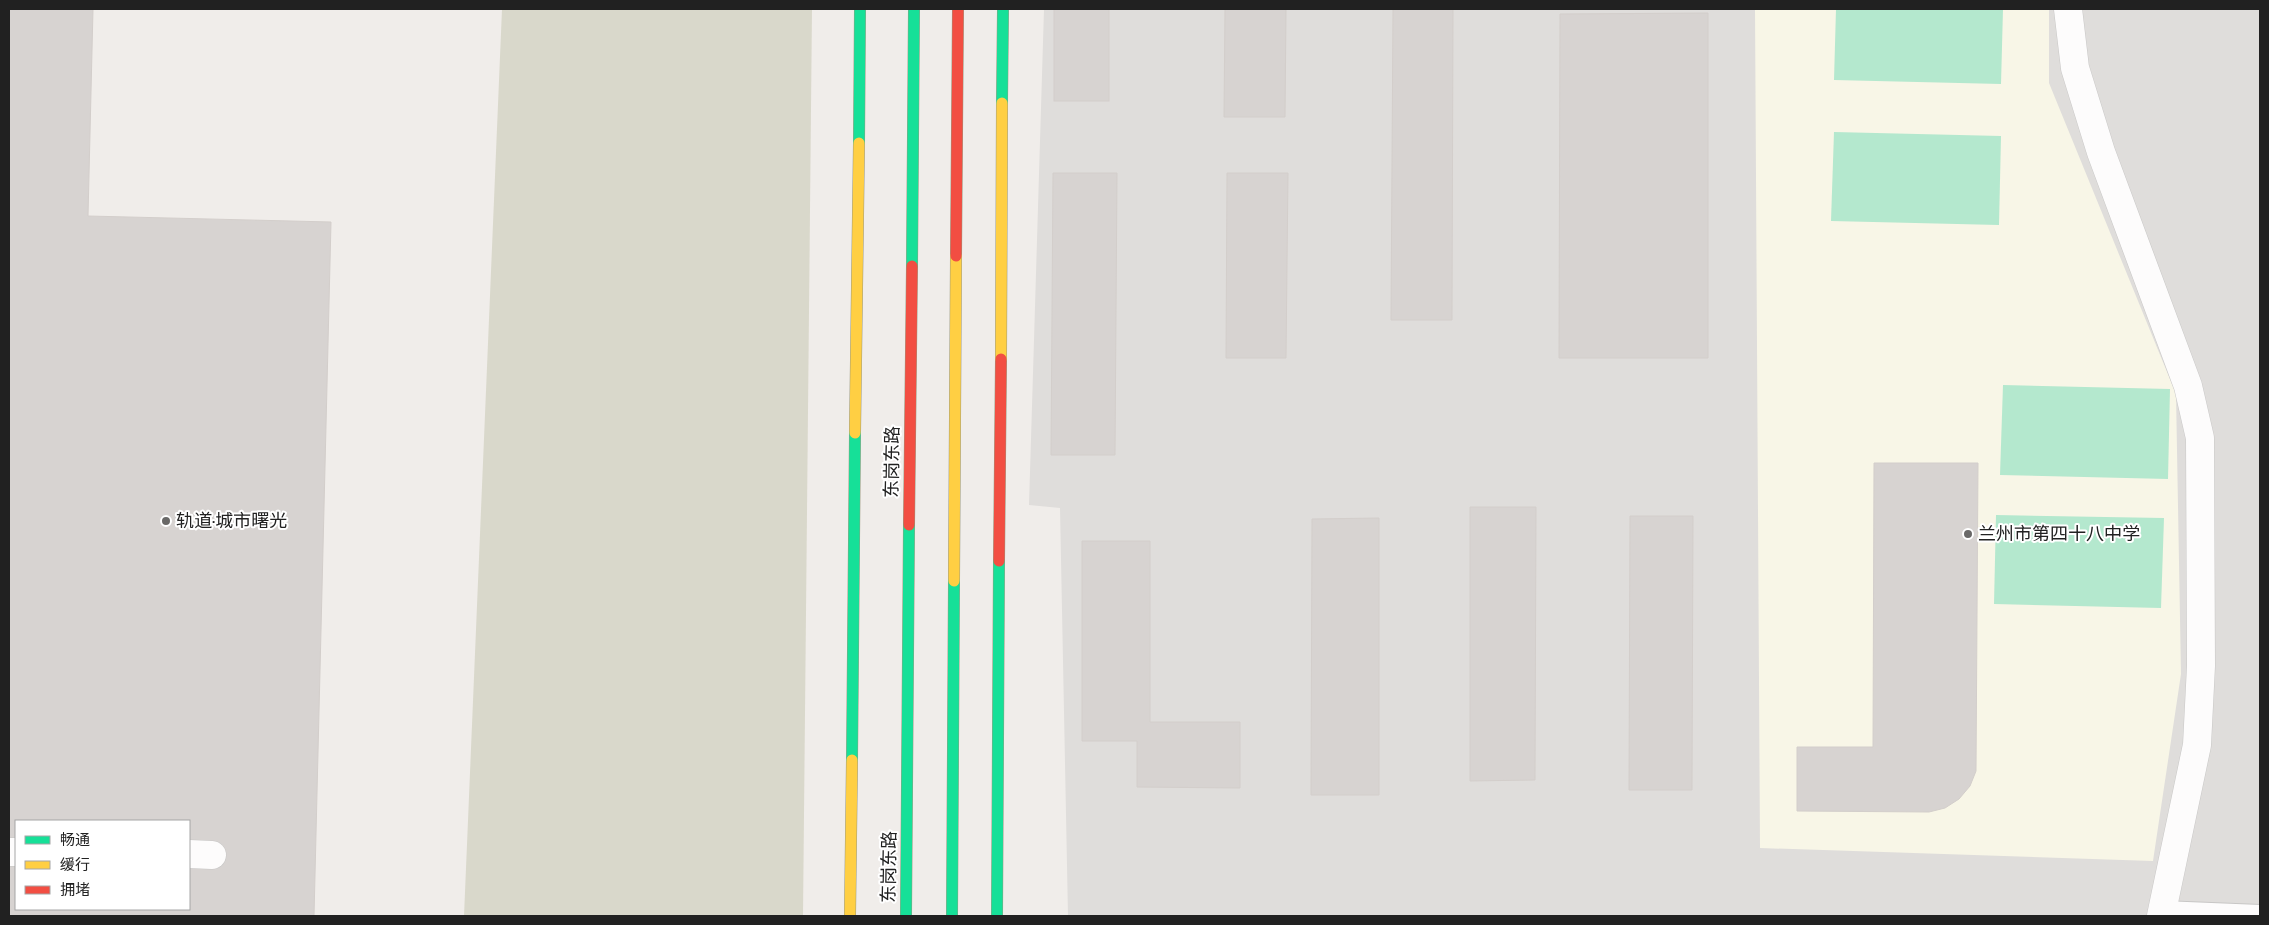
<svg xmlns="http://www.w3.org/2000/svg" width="2269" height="925" font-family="Karla,'Noto Sans SC',sans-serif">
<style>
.residential{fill:#dfdddb}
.education{fill:#f8f6e7}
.construction{fill:#d9d8cb}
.pitch{fill:#b4e8ce}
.building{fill:#d7d3d1;stroke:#d3cecb;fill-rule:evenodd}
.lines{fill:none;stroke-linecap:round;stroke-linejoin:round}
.lane-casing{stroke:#c8c7c6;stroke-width:18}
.street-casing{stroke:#c8c7c6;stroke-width:29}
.fast-casing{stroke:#9b9a80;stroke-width:12}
.slow-casing{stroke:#9b9a80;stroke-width:12}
.jam-casing{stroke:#9b9a80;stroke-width:12}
.lane{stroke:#fdfcfc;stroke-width:16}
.street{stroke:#fdfcfc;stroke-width:28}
.fast{stroke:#16e098;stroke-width:11}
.slow{stroke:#ffcf43;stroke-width:11}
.jam{stroke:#f24e42;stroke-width:11}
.poi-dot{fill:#696867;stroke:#fff;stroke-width:2}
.labels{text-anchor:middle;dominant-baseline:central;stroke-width:4;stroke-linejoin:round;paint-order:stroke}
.street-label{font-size:18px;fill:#212121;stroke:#fff}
.poi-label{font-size:18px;fill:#212121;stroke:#fff;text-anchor:start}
</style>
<rect width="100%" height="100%" fill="#f0edea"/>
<path class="residential" d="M 1044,9 L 2260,9 L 2260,916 L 1068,916 L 1060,508 L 1029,505 Z"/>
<path class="education" d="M 1755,9 L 2049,9 L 2049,83 L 2176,394 L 2181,674 L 2153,861 L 1760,848 Z"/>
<path class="construction" d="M 502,9 L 812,9 L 803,916 L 464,916 Z"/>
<g class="pitch">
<path d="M 1836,9 L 2003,9 L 2001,84 L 1834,80 Z"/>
<path d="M 1834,132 L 2001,136 L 1999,225 L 1831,221 Z"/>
<path d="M 2003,385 L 2170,389 L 2168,479 L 2000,475 Z"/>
<path d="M 1996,515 L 2164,518 L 2161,608 L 1994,604 Z"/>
</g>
<g class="building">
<path d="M 9,9 L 93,9 L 88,216 L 331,222 L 314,916 L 9,916 ZM 16,821 L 189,821 L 189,909 L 16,909 Z"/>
<rect x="1054" y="9" width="55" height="92"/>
<path d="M 1225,9 L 1286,9 L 1285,117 L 1224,117 Z"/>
<path d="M 1393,9 L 1453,9 L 1452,320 L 1391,320 Z"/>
<path d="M 1708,13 L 1708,358 L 1559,358 L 1560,14 Z"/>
<path d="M 1053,173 L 1117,173 L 1115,455 L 1051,455 Z"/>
<path d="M 1227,173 L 1288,173 L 1286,358 L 1226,358 Z"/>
<path d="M 1874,463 L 1978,463 L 1976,771 L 1970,786 L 1959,799 L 1945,808 L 1929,812 L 1797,811 L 1797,747 L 1873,747 Z"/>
<path d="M 1470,507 L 1536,507 L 1535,780 L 1470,781 Z"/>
<path d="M 1630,516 L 1693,516 L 1692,790 L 1629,790 Z"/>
<path d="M 1379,518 L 1379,795 L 1311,795 L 1312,519 Z"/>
<path d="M 1082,541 L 1150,541 L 1150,722 L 1240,722 L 1240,788 L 1137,787 L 1137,741 L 1082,741 Z"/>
</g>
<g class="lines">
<g class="lane-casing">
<path id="lane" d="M 2162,909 L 2260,913"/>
</g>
<g class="street-casing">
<g id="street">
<path d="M 2068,9 L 2075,68 L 2101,152 L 2188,386 L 2200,438 L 2201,666 L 2197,745 L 2161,916"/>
<path d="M 9,852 L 16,852"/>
<path d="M 189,854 L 212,855"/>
</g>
</g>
<g class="fast-casing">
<g id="fast">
<path d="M 1002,103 L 1003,9"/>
<path d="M 859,143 L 860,9"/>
<path d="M 912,266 L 914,9"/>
<path d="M 852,760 L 855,433"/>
<path d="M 906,916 L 909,525"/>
<path d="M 952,916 L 954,581"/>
<path d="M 997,916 L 999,561"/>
</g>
</g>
<g class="slow-casing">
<g id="slow">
<path d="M 1001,359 L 1002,103"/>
<path d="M 855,433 L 859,143"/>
<path d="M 954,581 L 956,256"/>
<path d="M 850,916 L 852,760"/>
</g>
</g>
<g class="jam-casing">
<g id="jam">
<path d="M 956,256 L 958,9"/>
<path d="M 909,525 L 912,266"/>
<path d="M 999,561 L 1001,359"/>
</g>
</g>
<use href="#lane" class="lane"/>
<use href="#street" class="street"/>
<use href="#fast" class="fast"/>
<use href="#slow" class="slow"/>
<use href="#jam" class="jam"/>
</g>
<g class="poi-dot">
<circle cx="166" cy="521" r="5"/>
<circle cx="1968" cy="534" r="5"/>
</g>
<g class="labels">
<g class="street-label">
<text transform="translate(892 462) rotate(-89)">东岗东路</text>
<text transform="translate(889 867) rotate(-89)">东岗东路</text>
</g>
<g class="poi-label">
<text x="176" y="521">轨道·城市曙光</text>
<text x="1978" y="534">兰州市第四十八中学</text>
</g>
</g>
<rect width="2269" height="925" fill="none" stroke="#212121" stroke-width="20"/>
<rect x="15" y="820" width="175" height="90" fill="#ffffff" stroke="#a6a6a6"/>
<rect x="25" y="836" width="25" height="8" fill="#16e098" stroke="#a6a6a6"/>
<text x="60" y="845" font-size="15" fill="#212121">畅通</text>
<rect x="25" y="861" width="25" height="8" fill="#ffcf43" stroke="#a6a6a6"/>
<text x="60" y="870" font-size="15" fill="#212121">缓行</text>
<rect x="25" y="886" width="25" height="8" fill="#f24e42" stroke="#a6a6a6"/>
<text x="60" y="895" font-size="15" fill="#212121">拥堵</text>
</svg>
